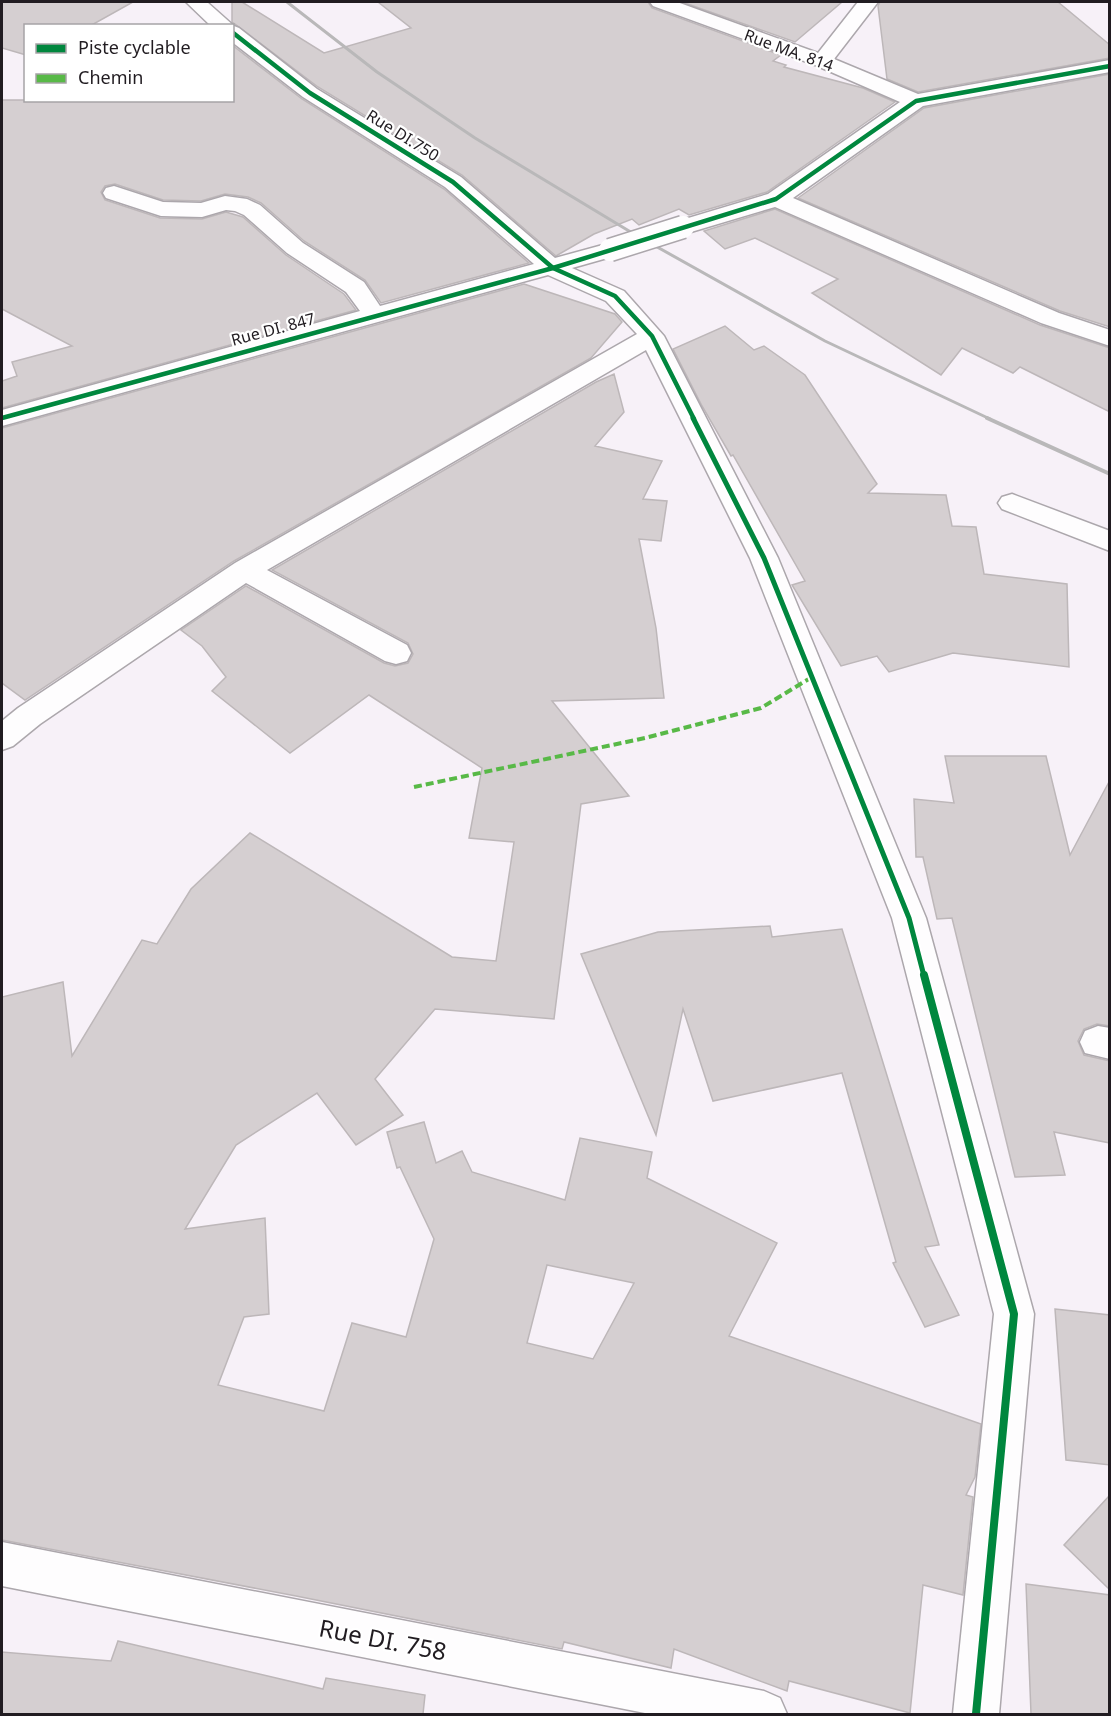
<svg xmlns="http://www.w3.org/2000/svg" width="1111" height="1716" font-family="'Noto Sans',sans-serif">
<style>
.building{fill:#d5cfd1;stroke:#bdb7b9;stroke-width:1.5;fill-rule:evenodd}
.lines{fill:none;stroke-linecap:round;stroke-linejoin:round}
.minor-casing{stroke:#aca7ac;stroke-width:3}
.minor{fill:#fefdfe;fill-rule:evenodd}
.rail-far1{stroke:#b9b8b9;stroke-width:3}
.rail{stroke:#b9b8b9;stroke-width:4}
.minor-bridge-casing{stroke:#aca7ac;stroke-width:25;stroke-linecap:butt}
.minor-bridge{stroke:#fefdfe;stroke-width:22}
.quiet{stroke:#58b947;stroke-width:4;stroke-dasharray:8 4;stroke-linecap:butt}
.cycleway-far2-casing{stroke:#fff;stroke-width:7}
.cycleway-far1-casing{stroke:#fff;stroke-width:9}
.cycleway-casing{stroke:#fff;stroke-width:11}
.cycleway-far2{stroke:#00873e;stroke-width:4.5}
.cycleway-far1{stroke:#00873e;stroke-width:5}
.cycleway{stroke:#00873e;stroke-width:8}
.labels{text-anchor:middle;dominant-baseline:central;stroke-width:4.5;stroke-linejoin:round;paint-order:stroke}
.far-street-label{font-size:16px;fill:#211c21;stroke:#fff}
.near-street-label{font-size:24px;fill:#211c21;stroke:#fff}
</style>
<rect width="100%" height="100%" fill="#f7f1f8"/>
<g class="building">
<path d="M 2,2 L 133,2 L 90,26 L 26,26 L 26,55 L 2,48 Z"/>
<path d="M 232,2 L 242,2 L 324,53 L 411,28 L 378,2 L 648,2 L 652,8 L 781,55 L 773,61 L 786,65 L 784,67 L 863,88 L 895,102 L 767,192 L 689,215 L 679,209 L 639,225 L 632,219 L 594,234 L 556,256 L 462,175 L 318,87 L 235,24 L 232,22 Z"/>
<path d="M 682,2 L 842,2 L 795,42 Z"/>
<path d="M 880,2 L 1058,2 L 1110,45 L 1110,58 L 918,92 L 887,79 L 878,6 Z"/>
<path d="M 232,45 L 302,99 L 444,189 L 529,263 L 381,303 L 365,280 L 304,241 L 261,203 L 248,197 L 225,194 L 201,201 L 163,200 L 115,184 L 105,186 L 101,192 L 105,200 L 160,218 L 202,219 L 226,212 L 243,217 L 286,255 L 344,294 L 356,310 L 2,408 L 2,381 L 17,376 L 12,362 L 72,346 L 2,309 L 2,100 L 232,100 Z"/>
<path d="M 1110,74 L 1110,327 L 1060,311 L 798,198 L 924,108 Z"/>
<path d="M 775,209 L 1040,325 L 1110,348 L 1110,412 L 1020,367 L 1013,373 L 962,348 L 941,375 L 812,293 L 838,279 L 755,238 L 725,249 L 704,231 Z"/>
<path d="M 524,284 L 615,314 L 622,322 L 591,358 L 234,561 L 25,700 L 2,683 L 2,428 Z"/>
<path d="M 725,326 L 754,350 L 764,346 L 805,375 L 877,484 L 868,493 L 946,495 L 952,526 L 976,527 L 984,574 L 1067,584 L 1069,667 L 953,653 L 889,672 L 877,656 L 841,666 L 792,585 L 805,581 L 733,455 L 731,456 L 702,406 L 673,349 Z"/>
<path d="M 614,374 L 624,412 L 595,446 L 662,461 L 643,499 L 667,501 L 661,541 L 639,539 L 656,628 L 664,698 L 552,701 L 629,796 L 581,804 L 554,1019 L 435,1009 L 375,1079 L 403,1115 L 356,1145 L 317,1093 L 236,1145 L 185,1229 L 265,1218 L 269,1314 L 244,1317 L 218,1385 L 324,1411 L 352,1323 L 406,1337 L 434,1239 L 400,1167 L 397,1168 L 387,1132 L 424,1122 L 436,1163 L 462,1151 L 472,1172 L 565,1200 L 580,1138 L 652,1152 L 647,1178 L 777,1243 L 729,1336 L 981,1424 L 975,1477 L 966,1495 L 973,1497 L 963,1595 L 923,1585 L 910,1713 L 789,1681 L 787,1691 L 674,1649 L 671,1668 L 564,1642 L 562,1649 L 296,1596 L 2,1540 L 2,997 L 63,982 L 72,1056 L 142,940 L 157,944 L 191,889 L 250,833 L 452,957 L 496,961 L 514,842 L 469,838 L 482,768 L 369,695 L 290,753 L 212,691 L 226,677 L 202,646 L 181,630 L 246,586 L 384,663 L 395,666 L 408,663 L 413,654 L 408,643 L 272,570 L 596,382 ZM 547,1265 L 634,1283 L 593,1359 L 527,1343 Z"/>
<path d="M 945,756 L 1046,756 L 1070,855 L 1110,780 L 1110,1026 L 1097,1024 L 1084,1029 L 1078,1041 L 1084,1055 L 1110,1061 L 1110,1143 L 1054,1132 L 1065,1175 L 1015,1177 L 952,918 L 937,919 L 923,857 L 916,857 L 914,799 L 954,803 Z"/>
<path d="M 770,926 L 772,937 L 842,929 L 939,1245 L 925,1247 L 959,1315 L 925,1327 L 893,1263 L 896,1262 L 842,1073 L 713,1101 L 683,1009 L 656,1135 L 581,954 L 658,932 Z"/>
<path d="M 1055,1309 L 1110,1315 L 1110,1465 L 1066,1460 Z"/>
<path d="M 1110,1495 L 1110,1590 L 1064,1545 Z"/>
<path d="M 1026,1584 L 1110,1595 L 1110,1714 L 1031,1714 Z"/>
<path d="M 118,1641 L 323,1689 L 326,1678 L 425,1695 L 423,1714 L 2,1714 L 2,1652 L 111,1661 Z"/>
</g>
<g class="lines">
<g class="minor-casing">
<g id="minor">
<path d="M 186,2 L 207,2 L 234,26 L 239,28 L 317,89 L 461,177 L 555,258 L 610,243 L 618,245 L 622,250 L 618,255 L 572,268 L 624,291 L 664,336 L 778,558 L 926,918 L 1034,1314 L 999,1714 L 953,1714 L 994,1314 L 892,918 L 750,558 L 646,350 L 267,570 L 407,645 L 411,653 L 407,661 L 396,664 L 385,661 L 246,583 L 40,724 L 13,746 L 2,750 L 2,721 L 18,708 L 235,563 L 637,334 L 606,301 L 548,275 L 2,426 L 2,410 L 360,311 L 346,292 L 287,253 L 244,215 L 235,211 L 226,210 L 202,217 L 161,216 L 106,198 L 103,193 L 106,188 L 114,186 L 163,202 L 201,203 L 225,196 L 247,199 L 260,205 L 303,243 L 364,282 L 380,306 L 534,264 L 445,187 L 303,97 L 232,42 L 232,26 L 211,26 Z"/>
<path d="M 650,2 L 677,2 L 818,53 L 858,2 L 878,2 L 834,59 L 918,94 L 1110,60 L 1110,72 L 923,106 L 793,198 L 1059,313 L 1110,330 L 1110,346 L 1041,323 L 775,207 L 691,232 L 683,234 L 675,232 L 671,227 L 675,222 L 768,194 L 900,102 L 815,65 L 653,6 Z"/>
<path d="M 1012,494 L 1110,531 L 1110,551 L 1002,509 L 998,503 L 1002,497 Z"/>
<path d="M 1098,1026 L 1110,1028 L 1110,1059 L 1085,1053 L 1080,1042 L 1085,1031 Z"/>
<path d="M 2,1542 L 764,1691 L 780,1698 L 787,1714 L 650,1714 L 2,1586 Z"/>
</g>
</g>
<use href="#minor" class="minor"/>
<path class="rail-far1" d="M 287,2 L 377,72 L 475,138 L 634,234 L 825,341 L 990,419"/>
<path class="rail" d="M 987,418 L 1110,474"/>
<g class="minor-bridge-casing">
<path id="minor-bridge" d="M 610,250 L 683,227"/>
</g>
<use href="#minor-bridge" class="minor-bridge"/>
<path class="quiet" d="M 414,787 L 645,738 L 761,708 L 812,677"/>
<g class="cycleway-far2-casing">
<g id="cycleway-far2">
<path d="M 232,32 L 310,93 L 453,182 L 553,268 L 615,296 L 652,336 L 694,419"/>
<path d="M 2,418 L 553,268 L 776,199 L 916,101 L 1110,66"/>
</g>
</g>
<g class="cycleway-far1-casing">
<path id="cycleway-far1" d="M 693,418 L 764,558 L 909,918 L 924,976"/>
</g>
<g class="cycleway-casing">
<path id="cycleway" d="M 924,975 L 1014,1314 L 976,1714"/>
</g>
<use href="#cycleway-far2" class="cycleway-far2"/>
<use href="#cycleway-far1" class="cycleway-far1"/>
<use href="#cycleway" class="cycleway"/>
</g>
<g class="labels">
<g class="far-street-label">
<text transform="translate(789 50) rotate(20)">Rue MA. 814</text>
<text transform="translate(403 135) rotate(32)">Rue DI.750</text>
<text transform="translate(273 329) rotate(-15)">Rue DI. 847</text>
</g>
<g class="near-street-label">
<text transform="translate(383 1639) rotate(11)">Rue DI. 758</text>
</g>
</g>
<rect width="1111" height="1716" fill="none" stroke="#211c21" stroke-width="6"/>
<rect x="24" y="24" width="210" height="78" fill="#ffffff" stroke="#a6a4a6" stroke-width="1.5"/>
<rect x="36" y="44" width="30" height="9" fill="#00873e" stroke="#a6a4a6" stroke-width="1.5"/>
<text x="78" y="54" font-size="18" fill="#211c21">Piste cyclable</text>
<rect x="36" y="74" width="30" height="9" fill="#58b947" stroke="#a6a4a6" stroke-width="1.5"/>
<text x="78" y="84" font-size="18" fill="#211c21">Chemin</text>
</svg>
